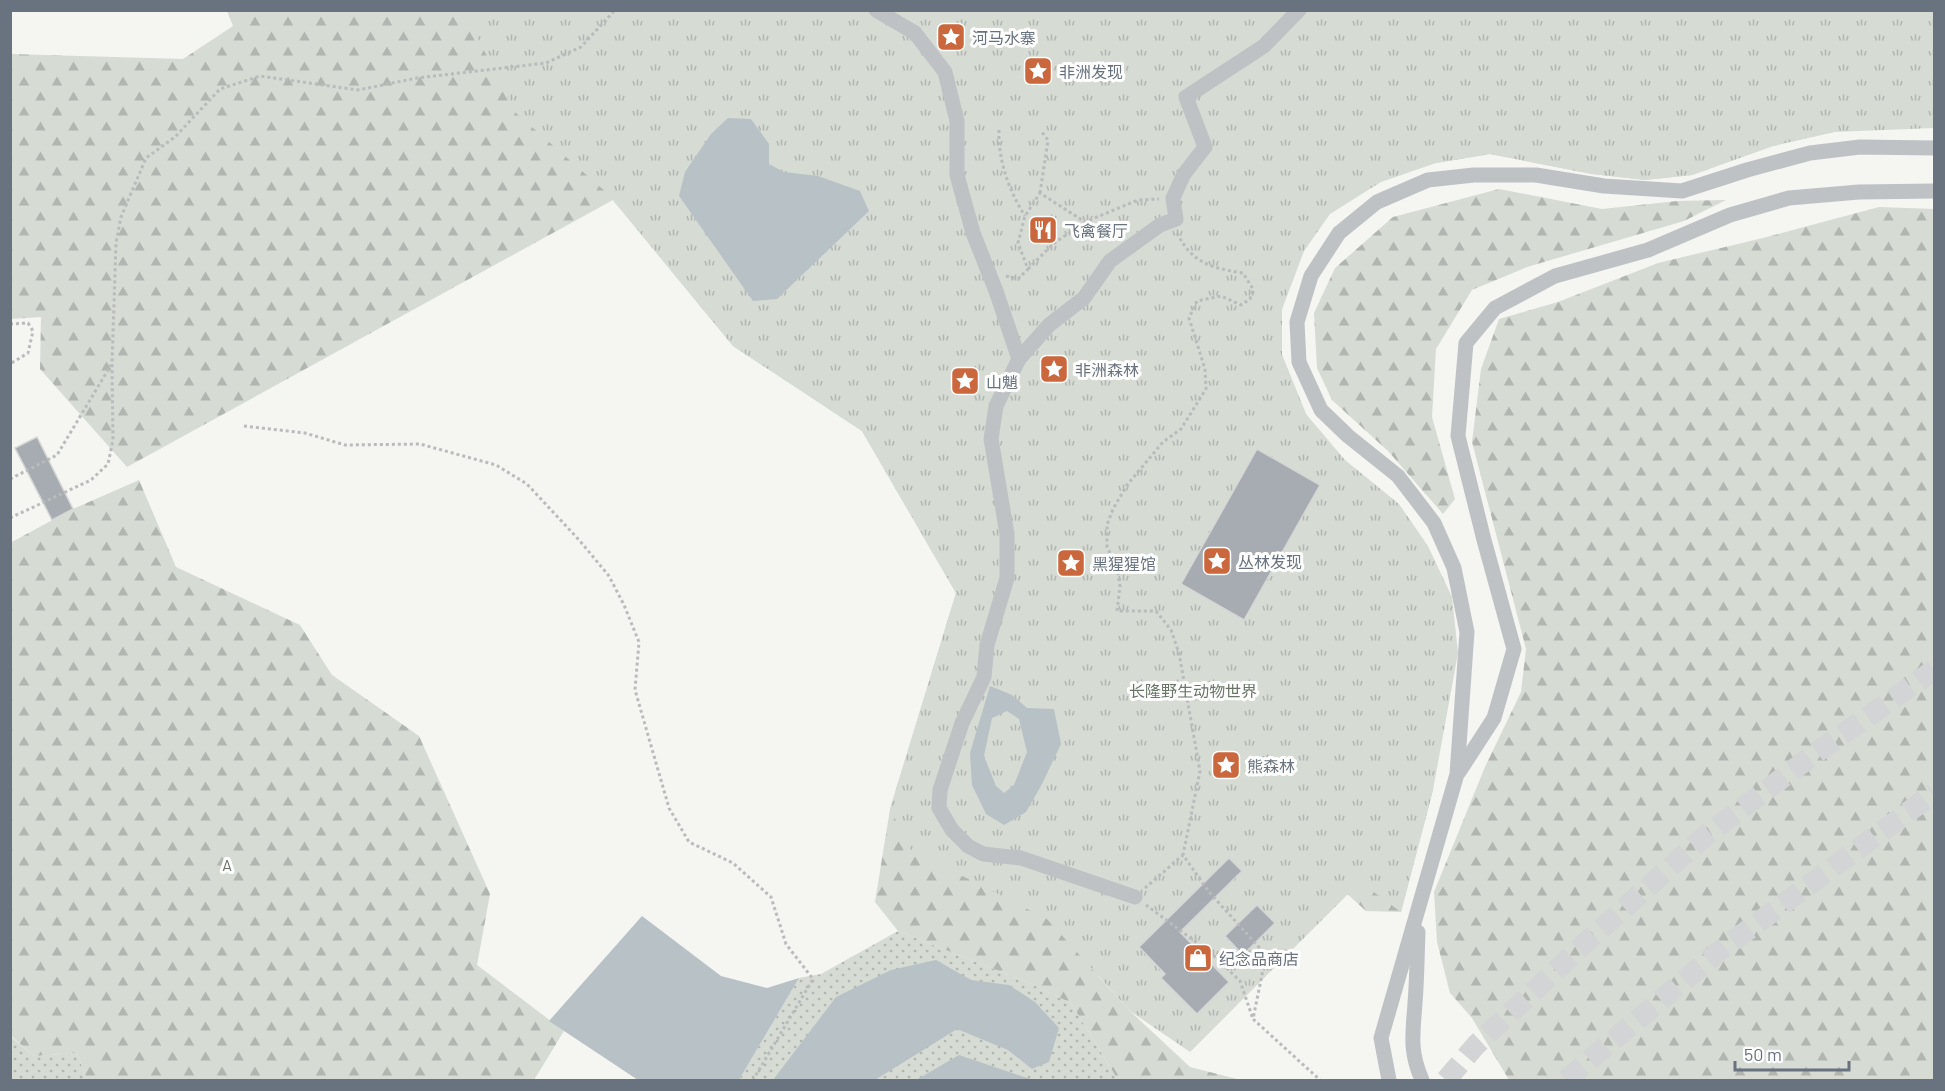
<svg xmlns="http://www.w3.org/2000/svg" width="1945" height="1091" font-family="Barlow,'Noto Sans SC',sans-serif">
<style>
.grass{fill:url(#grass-dots)}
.forest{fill:url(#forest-firs)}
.park{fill:url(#park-tufts)}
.water{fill:#b8c1c5;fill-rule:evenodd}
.building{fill:#a6acb1;stroke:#d6d6d5;stroke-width:1.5}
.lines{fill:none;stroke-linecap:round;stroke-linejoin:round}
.highway-tunnel{stroke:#d2d4d5;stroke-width:21;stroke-dasharray:21 10;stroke-linecap:butt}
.path{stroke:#b9bbbd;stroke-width:3;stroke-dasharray:3 3;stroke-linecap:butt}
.minor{stroke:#bfc2c5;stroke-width:15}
.labels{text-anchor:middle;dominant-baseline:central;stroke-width:6;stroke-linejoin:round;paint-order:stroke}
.poi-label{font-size:16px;fill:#68737f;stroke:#fff;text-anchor:start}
.park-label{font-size:16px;fill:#687766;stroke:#fff}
</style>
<defs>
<pattern id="grass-dots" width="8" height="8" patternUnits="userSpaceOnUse" patternTransform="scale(1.5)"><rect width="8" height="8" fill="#d6dbd4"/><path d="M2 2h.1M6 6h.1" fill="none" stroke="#b1b6b1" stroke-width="1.8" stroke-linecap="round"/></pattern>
<pattern id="forest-firs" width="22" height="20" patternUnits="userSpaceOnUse" patternTransform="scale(1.5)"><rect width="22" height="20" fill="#d6dbd4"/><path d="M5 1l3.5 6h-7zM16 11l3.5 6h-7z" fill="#b1b6b1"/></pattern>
<pattern id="park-tufts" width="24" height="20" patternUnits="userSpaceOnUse" patternTransform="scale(1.5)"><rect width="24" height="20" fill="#d6dbd4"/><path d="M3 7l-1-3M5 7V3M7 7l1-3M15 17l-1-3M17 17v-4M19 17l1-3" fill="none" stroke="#b1b6b1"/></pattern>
</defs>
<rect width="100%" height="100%" fill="#f5f5f2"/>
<g class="grass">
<path d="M 898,931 L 1032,984 L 1071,1003 L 1118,1080 L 739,1080 L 799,978 L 821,974 Z"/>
<path d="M 10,1036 L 34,1056 L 77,1053 L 87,1080 L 11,1080 Z"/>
</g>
<g class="forest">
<path d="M 227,11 L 1782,11 L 1834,132 L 1773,146 L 1692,175 L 1645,180 L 1592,174 L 1490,154 L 1436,163 L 1377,51 L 1282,309 L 1282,355 L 1306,414 L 1433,790 L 1401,912 L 1366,911 L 1320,869 L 1132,941 L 1098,976 L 1130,1011 L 1190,1067 L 1241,1080 L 1118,1080 L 1071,1003 L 1032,984 L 898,931 L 875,902 L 890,809 L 956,593 L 862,431 L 733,346 L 613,200 L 127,467 L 40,369 L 41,317 L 11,319 L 11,54 L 183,59 L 233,26 Z"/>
<path d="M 1499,189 L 1602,209 L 1677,201 L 1726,200 L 1684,221 L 1527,267 L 1472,290 L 1436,349 L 1432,417 L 1455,499 L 1443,514 L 1388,451 L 1332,400 L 1317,368 L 1314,313 L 1335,268 L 1393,217 Z"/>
<path d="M 1879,207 L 1934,209 L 1934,1080 L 1509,1080 L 1472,1018 L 1450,993 L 1437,942 L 1434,892 L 1485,767 L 1521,692 L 1526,649 L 1472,442 L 1481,369 L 1499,319 L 1558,302 L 1658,263 L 1763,238 Z"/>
<path d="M 139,480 L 176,567 L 300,625 L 332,675 L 419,736 L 490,894 L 477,965 L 564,1031 L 534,1080 L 87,1080 L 77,1053 L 34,1056 L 11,1036 L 10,543 L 73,509 Z"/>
</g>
<path class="park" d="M 467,10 L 1934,11 L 1934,128 L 1834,132 L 1773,146 L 1692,175 L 1645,180 L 1592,174 L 1490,154 L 1436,163 L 1381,182 L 1330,214 L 1304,251 L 1282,309 L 1282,355 L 1306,414 L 1345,460 L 1399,504 L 1428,546 L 1452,597 L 1458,653 L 1433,790 L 1401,912 L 1360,882 L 1190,1052 L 1130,1011 L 1047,919 L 911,850 L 890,809 L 956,593 L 862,431 L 733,346 L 607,193 L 516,113 L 465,13 Z"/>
<g class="water">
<path d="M 728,118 L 751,119 L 769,144 L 769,164 L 784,172 L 818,176 L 860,191 L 869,211 L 777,299 L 753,301 L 679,196 L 685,172 L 711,134 Z"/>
<path d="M 990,686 L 1012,695 L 1027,708 L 1054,709 L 1061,744 L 1042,784 L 1026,812 L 1004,825 L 986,814 L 972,785 L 970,753 ZM 1007,711 L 1019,719 L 1027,752 L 1014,785 L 1004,793 L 996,786 L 984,756 L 992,718 Z"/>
<path d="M 642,916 L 721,976 L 767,988 L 799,978 L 739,1080 L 638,1080 L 549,1021 Z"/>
<path d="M 936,960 L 971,980 L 1009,985 L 1035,1002 L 1059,1028 L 1049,1062 L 1032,1069 L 1008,1050 L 957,1029 L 875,1080 L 773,1080 L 836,997 L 891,970 Z"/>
<path d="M 959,1055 L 1030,1079 L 1031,1080 L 916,1080 Z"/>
</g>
<g class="building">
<path d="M 37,437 L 73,509 L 52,520 L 15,448 Z"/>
<path d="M 1257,449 L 1320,485 L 1244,620 L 1181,584 Z"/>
<path d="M 1229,858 L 1242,871 L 1180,932 L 1229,982 L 1197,1014 L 1161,978 L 1165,974 L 1139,947 Z"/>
<path d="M 1257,905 L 1275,923 L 1243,955 L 1225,936 Z"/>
</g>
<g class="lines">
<g class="highway-tunnel">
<path d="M 1446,1080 L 1476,1045 L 1582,946 L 1705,836 L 1813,755 L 1934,670"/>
<path d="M 1566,1080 L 1718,952 L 1934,793"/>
</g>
<g class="path">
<path d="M 999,130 C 998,160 1009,191 1025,216"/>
<path d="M 1040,193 L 1048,140 L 1041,131"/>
<path d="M 1177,233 C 1192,263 1211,268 1243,273 L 1253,289 L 1250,299 L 1241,305 L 1221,296 L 1197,301 L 1189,318 L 1205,369 L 1206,389 L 1181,429 L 1163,442 L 1127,485 L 1113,509 L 1107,525 L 1107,547 L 1117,567 L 1120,586 L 1117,611 L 1156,611 L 1171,630 L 1179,653 L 1200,771 L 1183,855"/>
<path d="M 1028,269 L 1053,244 L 1085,222"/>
<path d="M 1006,276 L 1018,279 L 1028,269 L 1018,243 L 1025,216 L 1040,193 L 1085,222 L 1138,200 L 1159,199"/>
<path d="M 10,324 L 28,323 L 33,331 L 28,353 L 10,364"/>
<path d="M 244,426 L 305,433 L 345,445 L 420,444 L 496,465 L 527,484 L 580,541 L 609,576 L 624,605 L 639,642 L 635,690 L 669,808 L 689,842 L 733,863 L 771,897 L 786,944 L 813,979 L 753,1080"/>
<path d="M 10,479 L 57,455 L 111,365"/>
<path d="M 10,518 L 91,480 L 108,464 L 113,440 L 112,364 L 116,243 L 121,217 L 146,158 L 175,137 L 220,89 L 260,76 L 358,90 L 417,78 L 546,63 L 581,47 L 615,10"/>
<path d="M 1145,888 L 1183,855 L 1209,892 L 1266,955 L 1253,1019 L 1320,1080"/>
<path d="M 1146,905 L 1212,954 L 1240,981 L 1253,1019"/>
</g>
<g class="minor">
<path d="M 876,10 L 915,33 L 945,72 L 957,121 L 957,175 L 973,233 L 996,291 L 1019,359"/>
<path d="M 1459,772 L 1494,718 L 1514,649 L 1484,540 L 1458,436 L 1466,343 L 1495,308 L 1555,276 L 1648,250 L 1730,215 L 1789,198 L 1859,192 L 1934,191"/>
<path d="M 1135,897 L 1021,858 L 983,854 L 968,846 L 952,830 L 939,808 L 940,790 L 962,723 L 984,677 L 987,645 L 1007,578 L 1007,534 L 991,439 L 996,406 L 1019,359 L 1049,325 L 1084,298 L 1110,261 L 1160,225 L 1176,219 L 1173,198 L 1184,174 L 1205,147 L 1186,97 L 1264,46 L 1299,10"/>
<path d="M 1418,932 C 1417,956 1417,979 1415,1003 C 1413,1033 1409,1051 1422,1080"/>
<path d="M 1389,1080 L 1381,1038 L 1457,774 L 1467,632 L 1454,568 L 1434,523 L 1398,476 L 1348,436 L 1321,410 L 1299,362 L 1297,322 L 1311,276 L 1339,233 L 1377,202 L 1428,180 L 1474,175 L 1536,175 L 1604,186 L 1682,191 L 1747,170 L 1810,153 L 1860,147 L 1934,148"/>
</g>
</g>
<defs>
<g id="sight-square" transform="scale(1.5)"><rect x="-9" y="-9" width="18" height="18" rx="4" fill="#cb673c" stroke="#fff"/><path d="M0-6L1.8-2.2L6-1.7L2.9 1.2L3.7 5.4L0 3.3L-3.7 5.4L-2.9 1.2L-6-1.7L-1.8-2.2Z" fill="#fff"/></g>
<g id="restaurant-square" transform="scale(1.5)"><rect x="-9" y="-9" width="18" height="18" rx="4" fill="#cb673c" stroke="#fff"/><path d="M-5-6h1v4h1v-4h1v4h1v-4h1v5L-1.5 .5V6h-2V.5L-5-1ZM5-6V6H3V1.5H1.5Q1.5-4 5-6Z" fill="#fff"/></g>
<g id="shop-square" transform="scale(1.5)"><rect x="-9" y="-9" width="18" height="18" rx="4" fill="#cb673c" stroke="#fff"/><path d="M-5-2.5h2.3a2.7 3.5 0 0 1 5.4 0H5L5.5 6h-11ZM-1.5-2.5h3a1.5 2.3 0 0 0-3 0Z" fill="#fff"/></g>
</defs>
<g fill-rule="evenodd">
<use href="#sight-square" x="951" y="37"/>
<use href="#sight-square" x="1038" y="71"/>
<use href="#restaurant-square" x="1043" y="230"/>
<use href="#sight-square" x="1054" y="369"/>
<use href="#sight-square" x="965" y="381"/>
<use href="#sight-square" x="1217" y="561"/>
<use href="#sight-square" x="1071" y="563"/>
<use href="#sight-square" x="1226" y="765"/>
<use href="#shop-square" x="1198" y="958"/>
</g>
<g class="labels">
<g class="poi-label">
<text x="972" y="37">河马水寨</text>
<text x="1059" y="71">非洲发现</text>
<text x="1064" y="230">飞禽餐厅</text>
<text x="1075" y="369">非洲森林</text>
<text x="986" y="381">山魈</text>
<text x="1238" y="561">丛林发现</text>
<text x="1092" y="563">黑猩猩馆</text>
<text x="1247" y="765">熊森林</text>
<text x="1219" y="958">纪念品商店</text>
</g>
<g class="park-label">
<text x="1193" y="690">长隆野生动物世界</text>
<text x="227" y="864">A</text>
</g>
</g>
<rect width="1945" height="1091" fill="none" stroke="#68737f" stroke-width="24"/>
<path d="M1735 1061v9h114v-9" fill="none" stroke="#68737f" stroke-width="3"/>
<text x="1744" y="1061" font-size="18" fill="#68737f" stroke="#ffffff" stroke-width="4.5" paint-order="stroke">50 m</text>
</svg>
